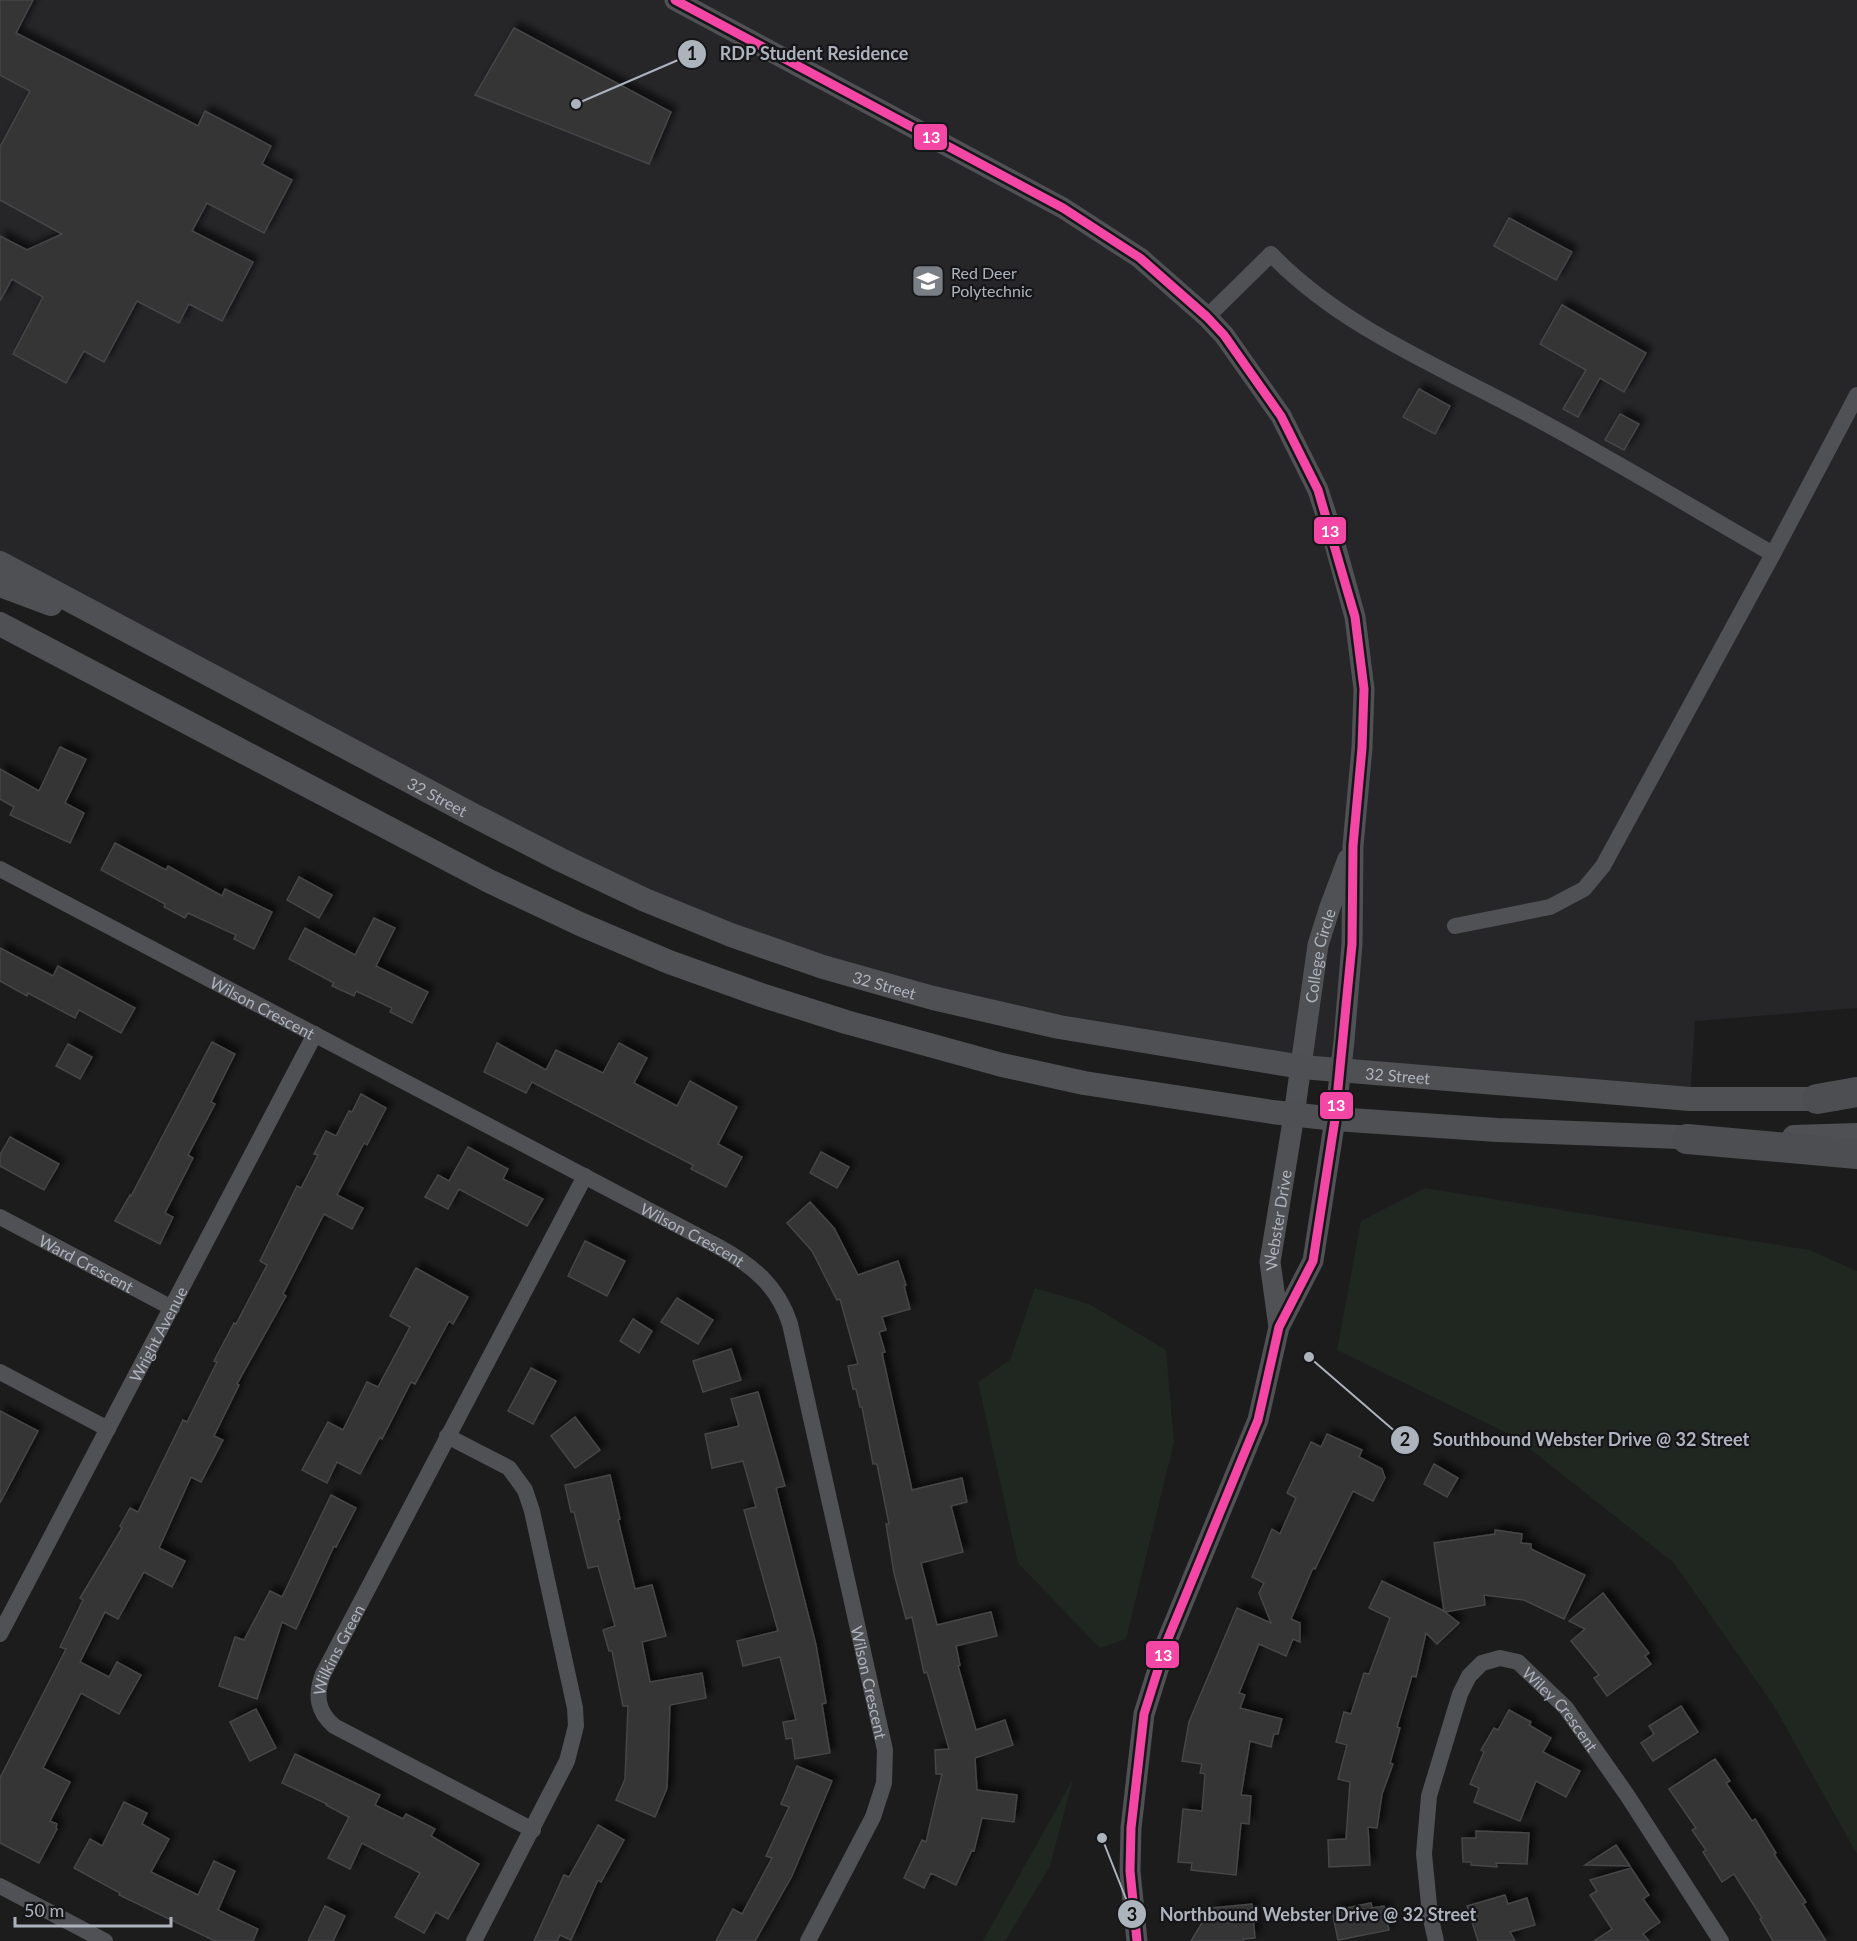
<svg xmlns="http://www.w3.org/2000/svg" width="1857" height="1941" font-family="Lato,sans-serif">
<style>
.built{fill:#262629}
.green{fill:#1f2720}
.building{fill:#343434;stroke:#454648;stroke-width:1.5;filter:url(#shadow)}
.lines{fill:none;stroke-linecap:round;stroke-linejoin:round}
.minor{stroke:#505155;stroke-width:16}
.tertiary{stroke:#505155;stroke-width:21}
.secondary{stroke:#4f5053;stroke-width:24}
.motorway{stroke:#4d4e52;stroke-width:30}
.bus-1-casing{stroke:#161619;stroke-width:14}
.bus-1{stroke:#f346a5;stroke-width:9}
.labels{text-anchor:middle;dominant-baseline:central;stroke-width:4.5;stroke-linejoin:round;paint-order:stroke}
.poi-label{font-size:16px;fill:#adb3bd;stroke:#161619;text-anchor:start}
.street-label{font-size:16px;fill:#adb3bd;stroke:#161619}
.leader{fill:none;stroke:#adb3bd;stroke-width:2}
.callout-dot{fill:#adb3bd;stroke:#161619;stroke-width:2}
.mark-label{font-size:18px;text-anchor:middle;font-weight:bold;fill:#111}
.callout-label{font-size:18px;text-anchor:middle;font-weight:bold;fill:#adb3bd;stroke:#161619;stroke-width:4.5;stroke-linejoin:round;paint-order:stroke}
.line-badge{stroke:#161619;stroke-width:2}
.badge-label{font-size:16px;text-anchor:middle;font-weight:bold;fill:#fff}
</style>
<defs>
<filter id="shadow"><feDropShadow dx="5.5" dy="-5.5" stdDeviation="3" flood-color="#0009"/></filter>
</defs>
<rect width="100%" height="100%" fill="#1c1c1c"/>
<path class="built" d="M 0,0 L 1857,0 L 1857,1008 L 1695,1021 L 1690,1099 L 1173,1047 L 731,935 L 0,563 Z"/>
<g class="green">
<path d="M 1425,1188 L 1809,1250 L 1857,1271 L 1857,1854 L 1774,1706 L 1674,1563 L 1515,1437 L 1337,1350 L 1361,1221 Z"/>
<path d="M 1035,1288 L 1089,1304 L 1166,1350 L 1174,1442 L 1126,1639 L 1100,1648 L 1018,1563 L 978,1382 L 1010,1360 Z"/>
<path d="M 1073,1779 L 1050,1866 L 1005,1941 L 983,1941 Z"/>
</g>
<g class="building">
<path d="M 0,0 L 33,0 L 16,33 L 198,126 L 205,111 L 271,146 L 262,164 L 292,180 L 264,233 L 207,203 L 192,231 L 253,262 L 222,321 L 189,304 L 179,323 L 137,301 L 104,362 L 84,351 L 66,383 L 13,354 L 43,297 L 12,279 L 0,301 L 0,236 L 27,250 L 62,234 L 0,200 L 0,147 L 30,91 L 0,75 Z"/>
<path d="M 514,28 L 671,112 L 649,164 L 475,95 Z"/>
<path d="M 1509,218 L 1572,252 L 1556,280 L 1494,246 Z"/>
<path d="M 1562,305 L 1646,353 L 1624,392 L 1600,378 L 1578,417 L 1563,409 L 1586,370 L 1540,344 Z"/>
<path d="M 1419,389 L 1450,406 L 1435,434 L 1403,417 Z"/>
<path d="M 1620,414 L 1639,424 L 1624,450 L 1605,440 Z"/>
<path d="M 60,747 L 86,759 L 65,803 L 84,813 L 70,843 L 10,815 L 14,807 L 0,799 L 0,769 L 39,791 Z"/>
<path d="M 115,843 L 166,870 L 168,866 L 222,896 L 225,889 L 272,912 L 254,949 L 234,939 L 236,935 L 188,913 L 185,918 L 164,907 L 165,904 L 101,870 Z"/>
<path d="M 299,877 L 332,895 L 319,918 L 287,900 Z"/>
<path d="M 374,918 L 395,928 L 376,966 L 428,992 L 412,1023 L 390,1012 L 392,1008 L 356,991 L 354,996 L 332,986 L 334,983 L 289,959 L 305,928 L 355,955 Z"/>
<path d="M 0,948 L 53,976 L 58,966 L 135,1008 L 121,1033 L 79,1010 L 75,1018 L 28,993 L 27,996 L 0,981 Z"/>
<path d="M 212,1042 L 235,1054 L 211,1102 L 215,1104 L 188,1155 L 193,1158 L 165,1213 L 173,1217 L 160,1244 L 115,1221 L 130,1195 L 131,1196 Z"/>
<path d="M 497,1043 L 546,1070 L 556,1050 L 603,1073 L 619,1043 L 647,1058 L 634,1083 L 677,1106 L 690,1081 L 737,1107 L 718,1144 L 742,1157 L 726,1187 L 691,1169 L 693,1165 L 532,1082 L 526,1093 L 484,1072 Z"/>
<path d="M 68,1044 L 92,1057 L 80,1079 L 56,1066 Z"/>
<path d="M 361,1094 L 386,1108 L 367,1145 L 364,1143 L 337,1195 L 363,1208 L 352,1229 L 324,1214 L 283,1294 L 286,1296 L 237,1384 L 239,1385 L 214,1436 L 223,1440 L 201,1482 L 191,1477 L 159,1548 L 185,1561 L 172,1587 L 144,1572 L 118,1619 L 105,1612 L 80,1662 L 109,1677 L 117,1662 L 141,1675 L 119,1714 L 81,1693 L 43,1768 L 70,1782 L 50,1821 L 57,1824 L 56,1828 L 57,1829 L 39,1863 L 0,1843 L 0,1778 L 66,1649 L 60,1647 L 83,1600 L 80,1598 L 122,1528 L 120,1526 L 130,1508 L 138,1512 L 183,1420 L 187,1422 L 217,1362 L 214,1361 L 234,1323 L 236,1324 L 267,1265 L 260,1261 L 297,1186 L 301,1188 L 318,1155 L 314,1154 L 326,1131 L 336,1136 L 349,1111 L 352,1112 Z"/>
<path d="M 10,1137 L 59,1164 L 44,1190 L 0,1166 L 0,1155 Z"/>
<path d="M 468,1147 L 508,1169 L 503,1179 L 543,1199 L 527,1226 L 459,1189 L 448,1209 L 425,1197 L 438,1175 L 449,1181 Z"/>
<path d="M 821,1152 L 849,1167 L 837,1188 L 810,1173 Z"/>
<path d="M 810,1202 L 834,1228 L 858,1275 L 898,1261 L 906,1285 L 904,1286 L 910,1309 L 882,1317 L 886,1330 L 879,1332 L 885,1352 L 882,1353 L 912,1490 L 962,1478 L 967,1502 L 951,1506 L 963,1552 L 921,1563 L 937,1625 L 991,1612 L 997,1636 L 956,1646 L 960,1665 L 958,1666 L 976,1730 L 1005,1720 L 1013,1745 L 975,1758 L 977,1790 L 1017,1795 L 1014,1822 L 982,1818 L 974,1851 L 972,1850 L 956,1885 L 931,1873 L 924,1888 L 904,1878 L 922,1840 L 926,1842 L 942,1774 L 936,1774 L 935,1750 L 949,1749 L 927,1672 L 924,1673 L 912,1617 L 906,1619 L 894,1573 L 886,1524 L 889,1524 L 877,1464 L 873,1464 L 862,1407 L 860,1407 L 856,1389 L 853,1389 L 848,1366 L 858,1364 L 840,1299 L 837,1300 L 812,1251 L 787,1223 Z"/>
<path d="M 585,1241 L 625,1261 L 607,1296 L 568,1276 Z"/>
<path d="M 416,1268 L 468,1297 L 453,1324 L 449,1321 L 415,1384 L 411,1382 L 382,1439 L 380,1437 L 360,1474 L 337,1462 L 327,1483 L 302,1470 L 328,1422 L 343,1430 L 367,1382 L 378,1387 L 410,1327 L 390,1316 Z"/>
<path d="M 677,1298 L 713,1320 L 698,1344 L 661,1322 Z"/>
<path d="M 633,1319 L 652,1331 L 639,1353 L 620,1341 Z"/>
<path d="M 731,1349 L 741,1380 L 703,1392 L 693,1361 Z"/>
<path d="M 531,1368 L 556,1381 L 533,1424 L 508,1411 Z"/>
<path d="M 758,1392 L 785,1486 L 776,1488 L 816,1645 L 826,1703 L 822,1704 L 830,1753 L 795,1759 L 792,1738 L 786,1739 L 783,1722 L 796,1720 L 780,1657 L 743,1666 L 737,1641 L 778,1631 L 744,1510 L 756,1507 L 743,1461 L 712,1468 L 705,1434 L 739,1426 L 731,1399 Z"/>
<path d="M 0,1411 L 38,1431 L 0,1503 Z"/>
<path d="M 575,1417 L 600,1450 L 575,1468 L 551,1436 Z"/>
<path d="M 1327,1434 L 1362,1450 L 1359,1457 L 1382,1469 L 1385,1478 L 1373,1501 L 1353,1491 L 1315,1569 L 1313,1568 L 1291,1619 L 1300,1623 L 1300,1642 L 1293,1639 L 1286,1656 L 1259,1644 L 1239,1693 L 1245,1695 L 1240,1708 L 1282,1719 L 1278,1734 L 1274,1734 L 1271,1747 L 1250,1741 L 1241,1795 L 1251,1796 L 1249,1824 L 1241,1823 L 1236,1875 L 1191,1870 L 1192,1863 L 1178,1862 L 1183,1809 L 1202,1811 L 1205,1774 L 1200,1773 L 1202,1764 L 1182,1761 L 1189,1722 L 1237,1608 L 1271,1623 L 1259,1593 L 1264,1583 L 1252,1577 L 1272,1529 L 1280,1534 L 1296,1498 L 1287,1493 L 1311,1442 L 1321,1447 Z"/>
<path d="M 1434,1464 L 1458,1478 L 1447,1497 L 1424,1484 Z"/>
<path d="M 610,1475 L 620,1519 L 618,1520 L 635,1589 L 652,1585 L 666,1636 L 642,1642 L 650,1682 L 702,1673 L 706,1698 L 670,1705 L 667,1788 L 655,1817 L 616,1800 L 625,1779 L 628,1706 L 623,1706 L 612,1651 L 609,1651 L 603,1630 L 615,1626 L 598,1566 L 588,1568 L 574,1512 L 571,1512 L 565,1485 Z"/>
<path d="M 331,1495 L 356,1508 L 336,1547 L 334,1546 L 296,1629 L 282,1622 L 257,1699 L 219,1686 L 235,1637 L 244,1640 L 270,1591 L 282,1597 Z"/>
<path d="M 1495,1530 L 1522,1534 L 1521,1543 L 1531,1544 L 1531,1549 L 1585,1575 L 1564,1619 L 1524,1600 L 1484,1595 L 1485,1605 L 1445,1612 L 1459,1623 L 1437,1644 L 1426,1633 L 1416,1677 L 1412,1676 L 1397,1727 L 1400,1728 L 1390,1763 L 1393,1764 L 1382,1794 L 1377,1828 L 1368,1827 L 1370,1865 L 1329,1867 L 1328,1840 L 1346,1839 L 1350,1782 L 1338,1779 L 1347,1745 L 1336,1742 L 1344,1712 L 1351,1714 L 1364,1673 L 1369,1674 L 1390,1618 L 1369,1608 L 1382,1581 L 1444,1611 L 1434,1543 L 1495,1534 Z"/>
<path d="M 1603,1593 L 1649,1653 L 1645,1656 L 1651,1664 L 1607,1696 L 1594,1678 L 1599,1675 L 1571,1641 L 1585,1629 L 1569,1621 Z"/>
<path d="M 1681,1706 L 1698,1732 L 1653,1761 L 1641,1743 L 1654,1734 L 1649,1726 Z"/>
<path d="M 256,1709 L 276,1748 L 250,1761 L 230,1722 Z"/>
<path d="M 1509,1710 L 1531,1722 L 1529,1725 L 1551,1738 L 1543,1752 L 1580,1771 L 1566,1797 L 1536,1781 L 1520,1821 L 1474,1802 L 1479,1788 L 1470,1784 L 1484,1752 L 1481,1750 L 1494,1728 L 1498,1730 Z"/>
<path d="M 295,1754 L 380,1795 L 375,1805 L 403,1819 L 406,1814 L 435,1829 L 431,1836 L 479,1864 L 448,1919 L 436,1912 L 424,1933 L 395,1917 L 420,1873 L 362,1843 L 350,1869 L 328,1858 L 349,1817 L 326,1805 L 327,1804 L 282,1783 Z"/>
<path d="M 1715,1759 L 1730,1781 L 1726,1783 L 1752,1821 L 1755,1819 L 1776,1853 L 1774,1854 L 1806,1902 L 1803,1904 L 1826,1941 L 1773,1941 L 1760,1919 L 1762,1918 L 1734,1874 L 1722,1882 L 1703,1852 L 1706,1850 L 1692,1830 L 1696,1828 L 1669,1789 Z"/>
<path d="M 797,1766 L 832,1781 L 792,1876 L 755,1941 L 716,1941 L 733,1909 L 742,1914 L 772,1858 L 766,1856 L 789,1807 L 781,1804 Z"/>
<path d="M 124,1802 L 147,1813 L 142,1824 L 169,1839 L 151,1872 L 198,1895 L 214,1861 L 235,1871 L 218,1910 L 258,1929 L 253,1941 L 215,1941 L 119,1895 L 120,1893 L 74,1868 L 90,1839 L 102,1846 Z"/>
<path d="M 598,1825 L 624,1840 L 601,1882 L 598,1880 L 571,1940 L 560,1935 L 557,1941 L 534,1941 L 564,1875 L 569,1877 Z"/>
<path d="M 1476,1831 L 1529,1833 L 1527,1864 L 1496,1863 L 1497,1867 L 1471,1865 L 1471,1862 L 1463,1862 L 1462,1838 L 1476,1838 Z"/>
<path d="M 1616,1845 L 1630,1866 L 1585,1865 Z"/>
<path d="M 1631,1868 L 1649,1895 L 1643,1899 L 1660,1922 L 1643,1934 L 1649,1941 L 1594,1941 L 1612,1929 L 1590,1895 L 1597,1891 L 1590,1880 Z"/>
<path d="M 1505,1895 L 1508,1904 L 1527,1898 L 1535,1925 L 1510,1932 L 1515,1941 L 1478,1941 L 1467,1906 Z"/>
<path d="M 1371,1903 L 1372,1908 L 1384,1906 L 1389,1930 L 1338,1940 L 1332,1911 Z"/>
<path d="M 1252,1904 L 1255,1938 L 1243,1939 L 1244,1941 L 1191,1941 L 1203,1921 L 1213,1920 L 1212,1908 Z"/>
<path d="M 325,1906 L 345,1916 L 333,1941 L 308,1941 Z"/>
</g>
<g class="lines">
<g class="minor">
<path d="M 1207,317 L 1271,254 C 1340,326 1438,366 1524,412 C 1609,457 1691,507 1773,554"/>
<path id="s1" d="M 0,869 L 719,1247 C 753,1266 778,1286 790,1324 L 885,1750 L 884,1783 L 873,1817 L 808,1941"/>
<path d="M 1455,926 L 1550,907 L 1584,889 L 1603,866 L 1773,554 L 1857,395"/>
<path id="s2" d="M 0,1217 L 172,1308"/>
<path d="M 0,1372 L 108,1429"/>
<path d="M 447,1436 L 509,1468 L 525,1490 L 532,1511 L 575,1708 L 576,1726 L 567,1761 L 474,1941"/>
<path id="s3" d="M 0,1634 L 315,1034"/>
<path id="s4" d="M 533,1830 L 334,1726 C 317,1711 315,1695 323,1674 L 585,1176"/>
<path d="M 0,1886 L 105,1941"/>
<path id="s5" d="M 1436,1941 L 1430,1915 L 1424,1854 L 1429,1796 L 1460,1694 L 1469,1676 L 1482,1663 L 1500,1658 L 1518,1662 L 1566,1708 L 1627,1795 L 1721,1941"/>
</g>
<g class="tertiary">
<path d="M 675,0 L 1063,208 L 1140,258 L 1207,317 L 1224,335 L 1281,416 L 1318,490 L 1331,530 L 1355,617 L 1364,689 L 1362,748 L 1353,846 L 1352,944 L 1344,1041 L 1335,1119 L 1313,1261 L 1279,1327 L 1258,1420 L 1167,1641 L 1144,1714 L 1131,1828 L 1130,1871 L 1137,1941"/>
<path id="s6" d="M 1279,1327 L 1270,1262 L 1294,1115 L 1318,945 L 1330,907 L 1348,859"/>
</g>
<g class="secondary">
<path id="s7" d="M 0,563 L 473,815 L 561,860 L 645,900 L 731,935 L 823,967 L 933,998 L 1059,1027 L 1302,1067 L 1690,1099 L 1834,1099"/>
<path d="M 0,585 L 51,604"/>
<path d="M 0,624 L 489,881 L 580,924 L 669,962 L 761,995 L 846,1022 L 1002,1065 L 1084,1083 L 1272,1112 L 1335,1119 L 1497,1130 L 1705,1138"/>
<path d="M 1794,1137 L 1857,1135"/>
</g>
<g class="motorway">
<path d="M 1817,1099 L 1857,1092"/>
<path d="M 1687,1139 L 1857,1154"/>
</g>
<g class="bus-1-casing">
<path id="bus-1" d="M 675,0 L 1063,208 L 1140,258 L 1207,317 L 1224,335 L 1281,416 L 1318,490 L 1355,617 L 1364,689 L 1362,748 L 1353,846 L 1352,944 L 1335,1119 L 1313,1261 L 1279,1327 L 1258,1420 L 1167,1641 L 1144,1714 L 1131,1828 L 1130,1871 L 1137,1941"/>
</g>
<use href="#bus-1" class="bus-1"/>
</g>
<defs>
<g id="university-square" transform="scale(1.725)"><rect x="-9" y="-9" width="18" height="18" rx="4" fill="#7a7e85" stroke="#161619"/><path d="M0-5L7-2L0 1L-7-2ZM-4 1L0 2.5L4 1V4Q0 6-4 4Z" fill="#fff"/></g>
</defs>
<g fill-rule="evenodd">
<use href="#university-square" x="928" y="281"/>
</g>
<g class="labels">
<g class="poi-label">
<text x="951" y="272">Red Deer<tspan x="951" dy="18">Polytechnic</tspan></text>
</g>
<g class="street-label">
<text stroke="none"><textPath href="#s7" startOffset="496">32 Street</textPath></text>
<text stroke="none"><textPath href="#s6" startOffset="376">College Circle</textPath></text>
<text stroke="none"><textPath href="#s7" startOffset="982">32 Street</textPath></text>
<text stroke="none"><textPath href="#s1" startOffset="297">Wilson Crescent</textPath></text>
<text stroke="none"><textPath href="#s7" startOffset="1504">32 Street</textPath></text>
<text stroke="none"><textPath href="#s6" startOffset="108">Webster Drive</textPath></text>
<text stroke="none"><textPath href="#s1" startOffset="783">Wilson Crescent</textPath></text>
<text stroke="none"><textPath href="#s2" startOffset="98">Ward Crescent</textPath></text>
<text stroke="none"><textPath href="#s3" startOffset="339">Wright Avenue</textPath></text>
<text stroke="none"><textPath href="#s4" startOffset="310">Wilkins Green</textPath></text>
<text stroke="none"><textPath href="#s1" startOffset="1287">Wilson Crescent</textPath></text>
<text stroke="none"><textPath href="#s5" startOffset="392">Wiley Crescent</textPath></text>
</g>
</g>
<path class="leader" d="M576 104L692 54M1309 1357L1405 1440M1102 1838L1132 1914"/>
<g class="callout-dot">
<circle cx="576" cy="104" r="6"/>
<circle cx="1309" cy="1357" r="6"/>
<circle cx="1102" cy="1838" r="6"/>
<circle cx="692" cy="54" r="15"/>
<circle cx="1405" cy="1440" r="15"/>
<circle cx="1132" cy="1914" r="15"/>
</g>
<g class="mark-label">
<text x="692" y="60">1</text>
<text x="1405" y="1446">2</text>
<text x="1132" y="1921">3</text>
</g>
<g class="callout-label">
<text x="814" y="60">RDP Student Residence</text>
<text x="1591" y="1446">Southbound Webster Drive @ 32 Street</text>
<text x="1318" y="1921">Northbound Webster Drive @ 32 Street</text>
</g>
<g class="line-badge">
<rect x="913" y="123" width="35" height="28" rx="6" fill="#f346a5"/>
<rect x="1313" y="516" width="34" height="29" rx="6" fill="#f346a5"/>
<rect x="1319" y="1091" width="35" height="29" rx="6" fill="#f346a5"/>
<rect x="1145" y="1640" width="35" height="29" rx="6" fill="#f346a5"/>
</g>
<g class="badge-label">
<text x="931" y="143">13</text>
<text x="1330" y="537">13</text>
<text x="1336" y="1111">13</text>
<text x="1163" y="1661">13</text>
</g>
<path d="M15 1917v9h156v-9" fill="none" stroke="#adb3bd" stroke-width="3"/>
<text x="24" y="1917" font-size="18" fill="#adb3bd" stroke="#161619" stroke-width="4.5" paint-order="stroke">50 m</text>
</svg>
